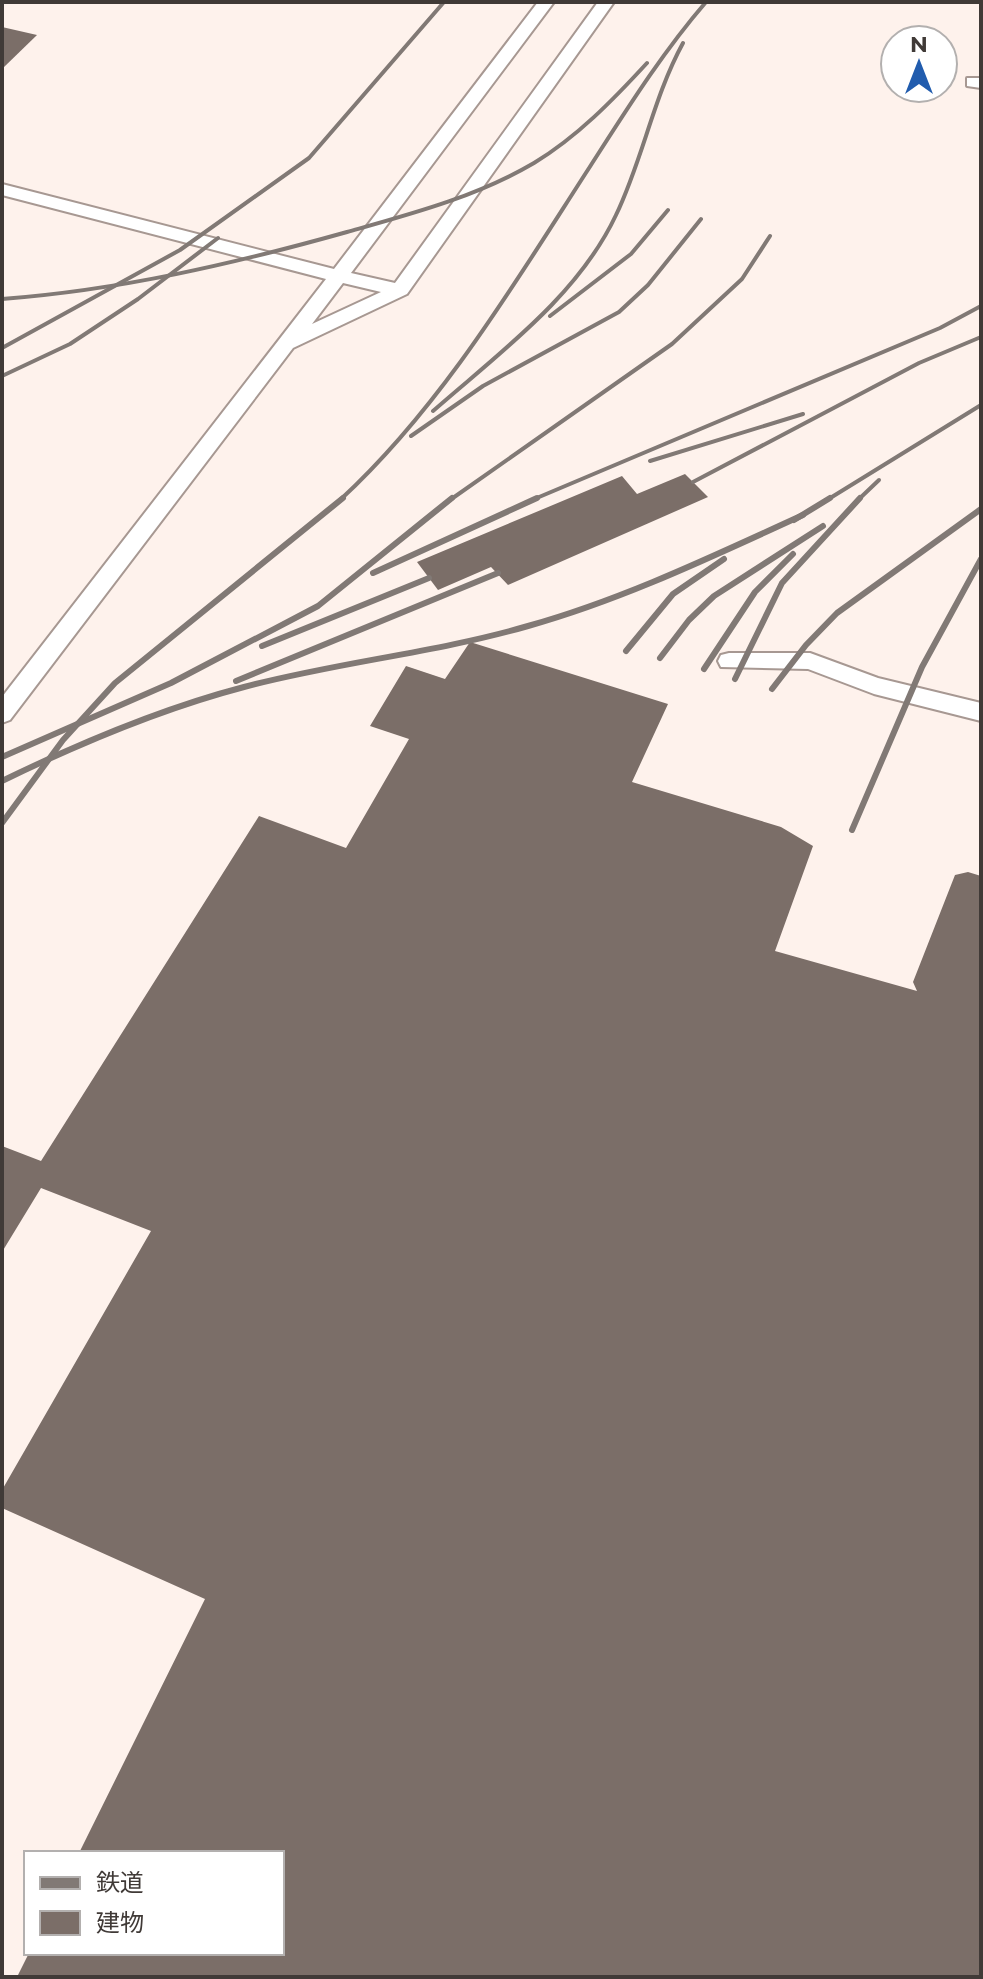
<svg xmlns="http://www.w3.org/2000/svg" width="983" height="1979" font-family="Montserrat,'Noto Sans JP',sans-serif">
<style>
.building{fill:#7b6e68}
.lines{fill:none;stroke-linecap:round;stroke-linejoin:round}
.lane-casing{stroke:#a79892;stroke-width:4}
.lane{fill:#fff;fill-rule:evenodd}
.rail-far1{stroke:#817975;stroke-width:4}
.rail{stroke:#817975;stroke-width:6}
</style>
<rect width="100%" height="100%" fill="#fef2ec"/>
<g class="building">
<path d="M 2,27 L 37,35 L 2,69 Z"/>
<path d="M 685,474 L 708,497 L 508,585 L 491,567 L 438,590 L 417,562 L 622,476 L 637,494 Z"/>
<path d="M 470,642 L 668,704 L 632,782 L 781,827 L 813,846 L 775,951 L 917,991 L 913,982 L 955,875 L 968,872 L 981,876 L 981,1977 L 17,1977 L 29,1953 L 282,1953 L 282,1853 L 79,1853 L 205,1599 L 2,1508 L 2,1490 L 151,1231 L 41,1188 L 2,1252 L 2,1146 L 41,1161 L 259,816 L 346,848 L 409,739 L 370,726 L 406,666 L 445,679 Z"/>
</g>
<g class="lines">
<g class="lane-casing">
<g id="lane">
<path d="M 538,2 L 554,2 L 351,273 L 395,283 L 598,2 L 614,2 L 407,294 L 293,348 L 10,720 L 2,723 L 2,697 L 326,279 L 2,195 L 2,184 L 334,269 ZM 343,283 L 381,292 L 312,324 Z"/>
<path d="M 967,78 L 981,78 L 981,88 L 967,86 Z"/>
<path d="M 729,653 L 810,653 L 878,678 L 981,703 L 981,721 L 874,694 L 808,669 L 721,667 L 718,661 L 721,655 Z"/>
</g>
</g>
<use href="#lane" class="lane"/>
<g class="rail-far1">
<path d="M 2,299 C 120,290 233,264 347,232 C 411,214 476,197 534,163 C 577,137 613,100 647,63"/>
<path d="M 550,316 L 631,254 L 668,210"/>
<path d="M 2,348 L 180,250 L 309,158 L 444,2"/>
<path d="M 2,376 L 70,344 L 138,299 L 218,238"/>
<path d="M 433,411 C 499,353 578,296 616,215 C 643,159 653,98 683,43"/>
<path d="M 411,436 L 483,386 L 619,312 L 648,285 L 701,219"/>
<path d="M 650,461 L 803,414"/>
<path d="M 693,482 L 919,363 L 981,337"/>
<path d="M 340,500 C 442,406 516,281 591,165 C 627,109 662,53 706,2"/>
<path d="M 450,500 L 672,344 L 742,279 L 770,236"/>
<path d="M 532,500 L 940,328 L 981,306"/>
<path d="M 827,500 L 981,405"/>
<path d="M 858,500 L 879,480"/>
</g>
<g class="rail">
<path d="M 794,520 L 830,498"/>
<path d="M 373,573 L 537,498"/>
<path d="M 262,646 L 429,578"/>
<path d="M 626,651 L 673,594 L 724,559"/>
<path d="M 660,658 L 689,620 L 714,596 L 823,526"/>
<path d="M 704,669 L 755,592 L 793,554"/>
<path d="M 735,679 L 782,583 L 860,498"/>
<path d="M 236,681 L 498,573"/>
<path d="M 772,689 L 806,645 L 837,613 L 981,509"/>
<path d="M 2,757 L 171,683 L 318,606 L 452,498"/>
<path d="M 2,781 C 80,743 160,709 244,687 C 338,662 435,653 528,626 C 624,599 713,556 803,515"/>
<path d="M 2,823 L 63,740 L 115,683 L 343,498"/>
<path d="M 852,830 L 922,667 L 981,559"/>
</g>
</g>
<rect width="983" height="1979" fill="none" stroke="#403a37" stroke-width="8"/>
<rect x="24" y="1851" width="260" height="104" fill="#ffffff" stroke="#b3b0af" stroke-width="2"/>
<rect x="40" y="1877" width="40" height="12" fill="#817975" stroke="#b3b0af" stroke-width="2"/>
<text x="96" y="1891" font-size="24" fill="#403a37">鉄道</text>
<rect x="40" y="1911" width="40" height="24" fill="#7b6e68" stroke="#b3b0af" stroke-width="2"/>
<text x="96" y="1931" font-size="24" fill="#403a37">建物</text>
<g transform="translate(919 64)"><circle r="38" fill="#ffffff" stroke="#b3b0af" stroke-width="2"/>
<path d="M0-6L14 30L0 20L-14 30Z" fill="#215cae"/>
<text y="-12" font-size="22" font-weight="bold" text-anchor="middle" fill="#403a37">N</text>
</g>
</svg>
